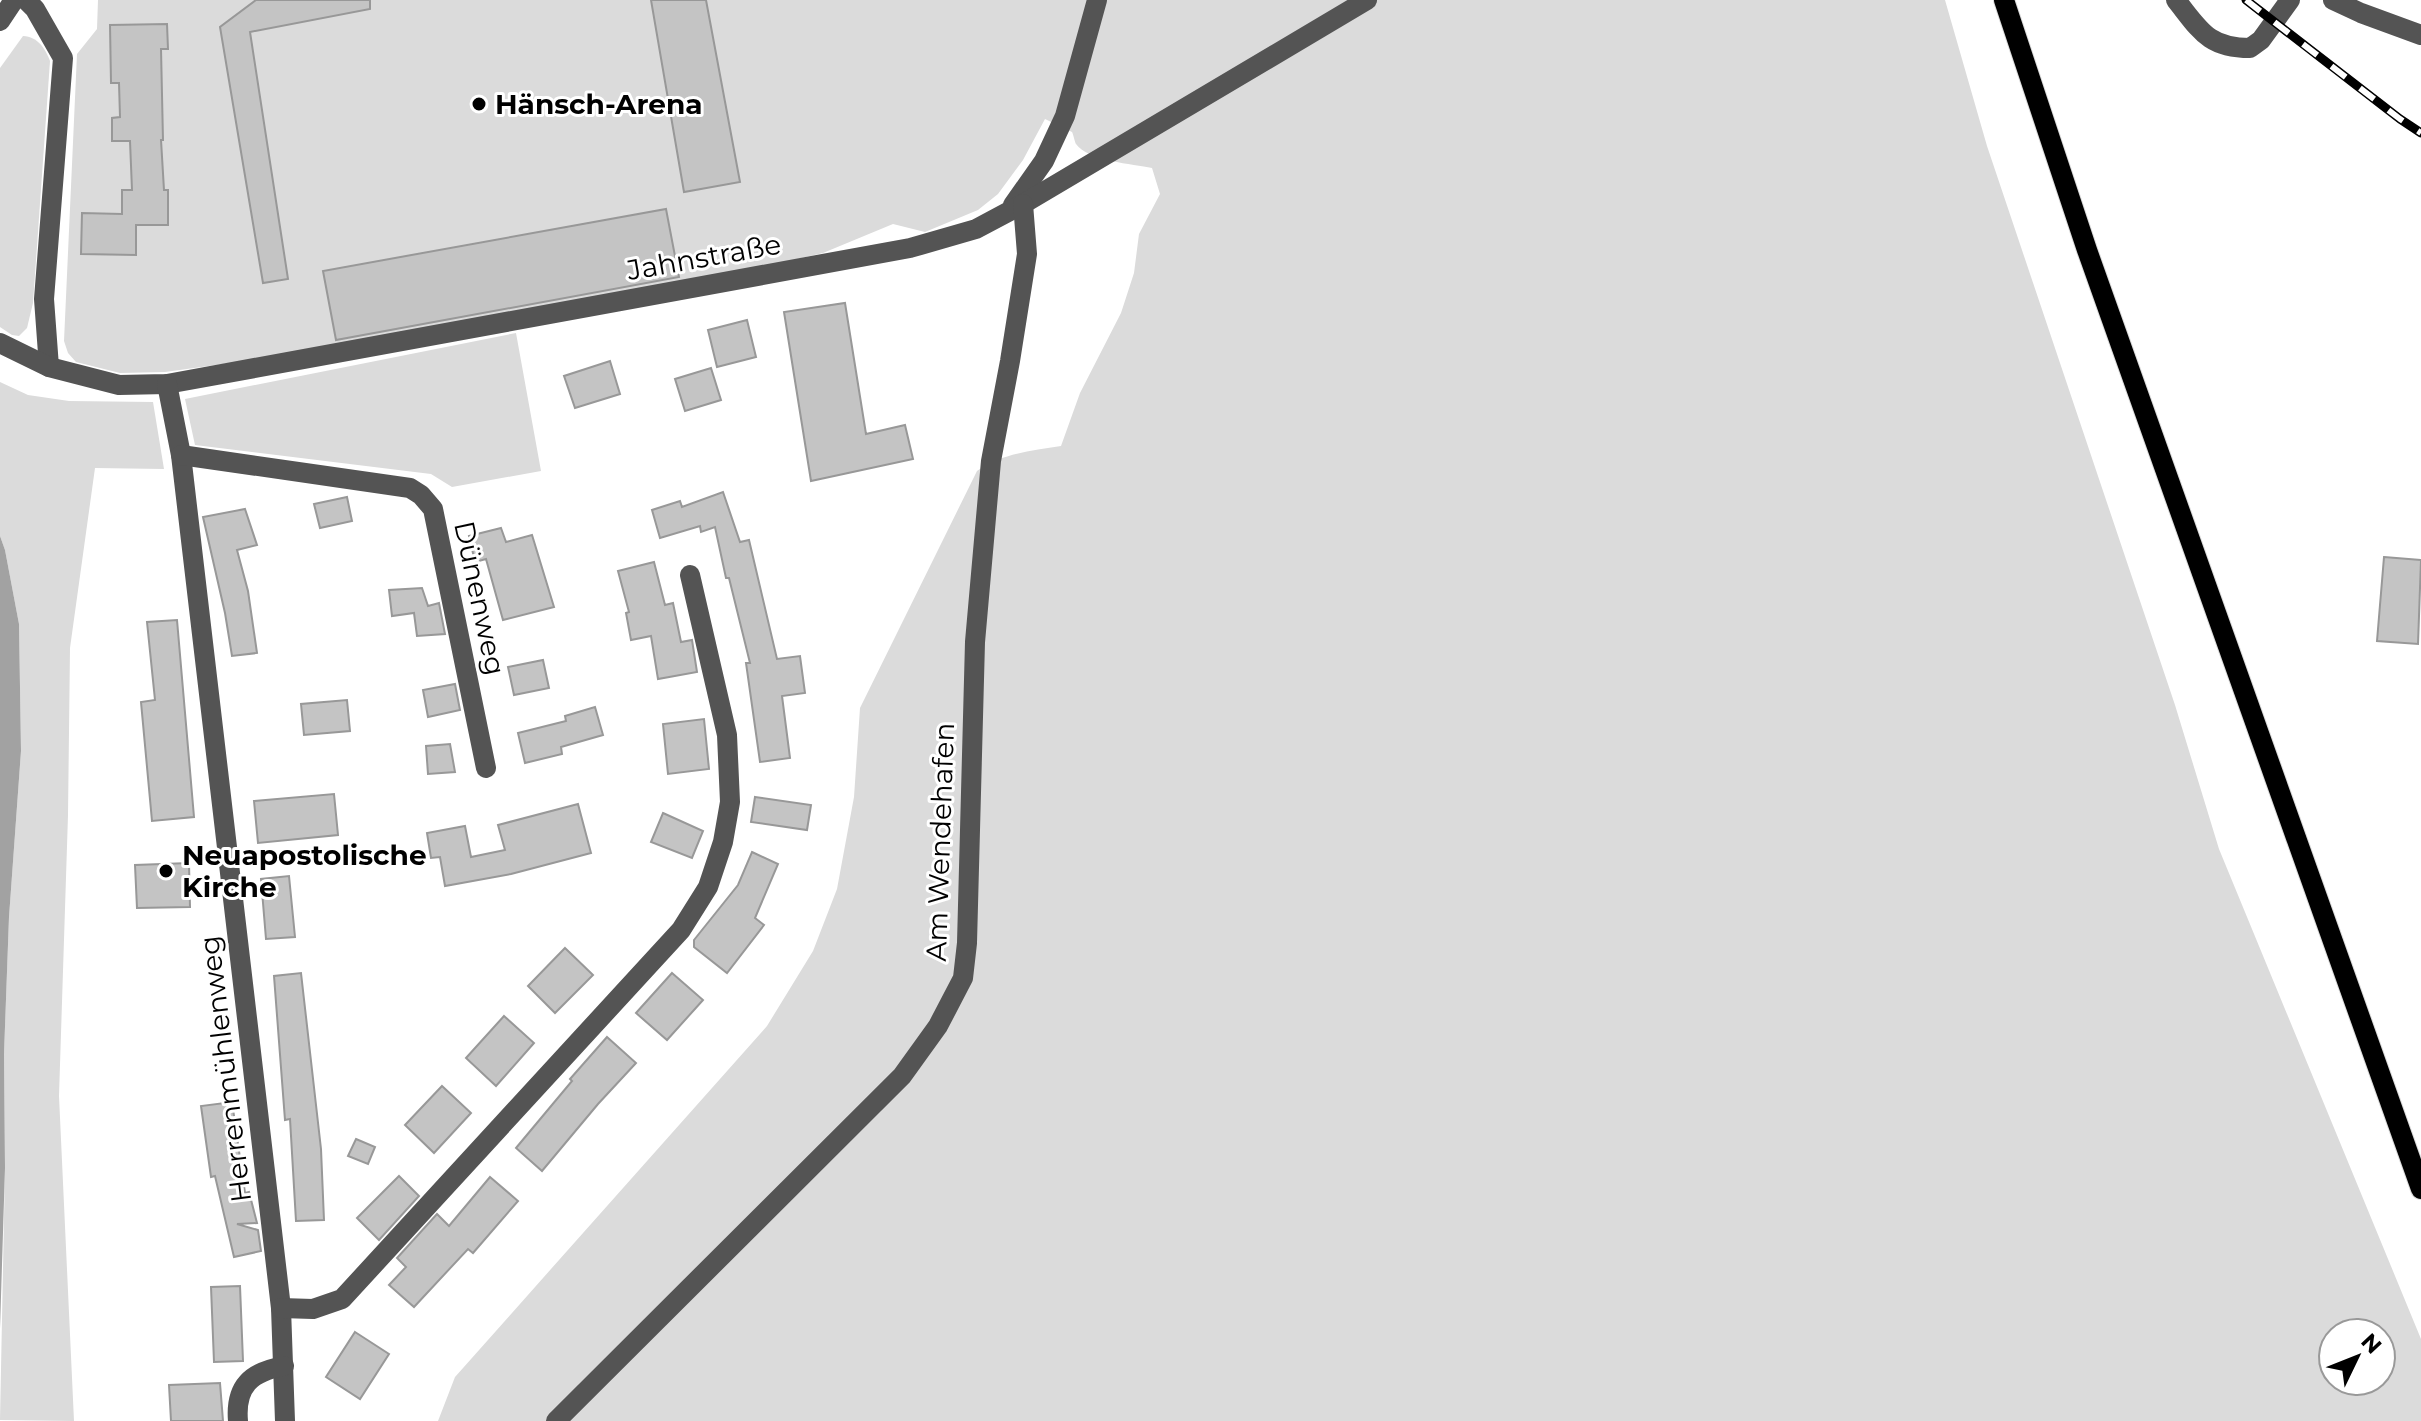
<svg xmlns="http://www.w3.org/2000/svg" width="2421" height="1421" font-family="Montserrat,sans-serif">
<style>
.green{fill:#dbdbdb;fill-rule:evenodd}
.water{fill:#a2a2a2}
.building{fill:#c4c4c4;stroke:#989898;stroke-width:2}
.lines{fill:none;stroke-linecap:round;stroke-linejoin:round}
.major-casing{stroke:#dbdbdb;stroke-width:22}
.minor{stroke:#545454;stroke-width:20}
.major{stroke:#000;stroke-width:20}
.rail-casing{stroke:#000;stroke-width:9}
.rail{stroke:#fff;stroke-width:6;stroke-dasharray:18;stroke-linecap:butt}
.poi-dot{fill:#000;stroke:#fff;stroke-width:3}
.labels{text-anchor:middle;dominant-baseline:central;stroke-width:6;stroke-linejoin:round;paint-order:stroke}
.poi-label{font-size:28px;font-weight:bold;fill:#000;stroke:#fff;text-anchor:start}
.street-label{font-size:28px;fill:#000;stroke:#fff}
</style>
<rect width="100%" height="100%" fill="#fff"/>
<g class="green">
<path d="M 98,0 L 1945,0 L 1987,146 L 2175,705 L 2219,849 L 2421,1339 L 2421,1421 L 438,1421 L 455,1377 L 767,1026 L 813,951 L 837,889 L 854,797 L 860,708 L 977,471 C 1002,453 1031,451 1061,446 L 1080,393 L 1121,313 L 1134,273 L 1139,234 L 1160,194 L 1152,168 C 1133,164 1088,161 1076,144 C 1075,143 1073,133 1072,132 L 1045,119 L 1023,160 L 998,194 L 978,210 L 925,232 L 893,224 L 823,253 L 762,267 L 266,358 L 165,372 L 120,373 L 76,362 L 68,353 L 64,341 L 77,54 L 97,29 ZM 2333,1333 L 2381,1333 L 2381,1381 L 2333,1381 Z"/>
<path d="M 23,36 C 38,37 45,48 50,61 L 33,303 L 27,328 L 19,336 L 12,335 L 0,327 L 0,68 Z"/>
<path d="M 516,333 L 541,471 L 452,487 L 431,474 L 195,445 L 185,399 Z"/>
<path d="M 0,382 L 28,395 L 69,401 L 153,402 L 164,469 L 95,468 L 70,648 L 68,815 L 59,1096 L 74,1421 L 0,1420 L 5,1168 L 4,1054 L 9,917 L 21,751 L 19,624 L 5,550 L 0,536 Z"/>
</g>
<path class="water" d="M 0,536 L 5,550 L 19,624 L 21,751 L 9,917 L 4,1054 L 5,1168 L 0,1329 Z"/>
<g class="building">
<path d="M 256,0 L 370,0 L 370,9 L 250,32 L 288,279 L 263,283 L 220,27 Z"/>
<path d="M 651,0 L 706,0 L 740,182 L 684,192 Z"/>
<path d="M 167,24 L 168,49 L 161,49 L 163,140 L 161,140 L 164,190 L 168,190 L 168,225 L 136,225 L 136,255 L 81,254 L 82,213 L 122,214 L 122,190 L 132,190 L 130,141 L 112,141 L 112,118 L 120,117 L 119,83 L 111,83 L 110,25 Z"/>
<path d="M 666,209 L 679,277 L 336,340 L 323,271 Z"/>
<path d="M 845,303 L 866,434 L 905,425 L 913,459 L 811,481 L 784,312 Z"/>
<path d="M 747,320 L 756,357 L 717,367 L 708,330 Z"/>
<path d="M 610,361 L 620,394 L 575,408 L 564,376 Z"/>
<path d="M 711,368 L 721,400 L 685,411 L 675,379 Z"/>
<path d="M 723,492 L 740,542 L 749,540 L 777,659 L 800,656 L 805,693 L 782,696 L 790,758 L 760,762 L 746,663 L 750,663 L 729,578 L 726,578 L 715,527 L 701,532 L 700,526 L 660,538 L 652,510 L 680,501 L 682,507 Z"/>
<path d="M 347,497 L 352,521 L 320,528 L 314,504 Z"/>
<path d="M 245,509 L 257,545 L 237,550 L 248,591 L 257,653 L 232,656 L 225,613 L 203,517 Z"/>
<path d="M 501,528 L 506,542 L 532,535 L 554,607 L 503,620 L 486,559 L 475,562 L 469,536 Z"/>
<path d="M 2384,557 L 2421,560 L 2418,644 L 2377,641 Z"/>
<path d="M 654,562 L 665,605 L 673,603 L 681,642 L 692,640 L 697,672 L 658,679 L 651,636 L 631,640 L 626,613 L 629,612 L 618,571 Z"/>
<path d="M 422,588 L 428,606 L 439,603 L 445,634 L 417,636 L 414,613 L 392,616 L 389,590 Z"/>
<path d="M 177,620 L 194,817 L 152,821 L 141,702 L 155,700 L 147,622 Z"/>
<path d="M 543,660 L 549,688 L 514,695 L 508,667 Z"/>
<path d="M 455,684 L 460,710 L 428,717 L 423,690 Z"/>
<path d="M 347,700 L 350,731 L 304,735 L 301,704 Z"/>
<path d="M 595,707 L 603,735 L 561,747 L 562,754 L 525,763 L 518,733 L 566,721 L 565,716 Z"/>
<path d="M 704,719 L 709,769 L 668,774 L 663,724 Z"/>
<path d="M 450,744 L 455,772 L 428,774 L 426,746 Z"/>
<path d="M 334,794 L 338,835 L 258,843 L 254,801 Z"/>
<path d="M 755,797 L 811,805 L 807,830 L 751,822 Z"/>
<path d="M 578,804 L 591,853 L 511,874 L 445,886 L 440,857 L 431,858 L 427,833 L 465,826 L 471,857 L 505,850 L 498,825 Z"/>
<path d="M 663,813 L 703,831 L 692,858 L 651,842 Z"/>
<path d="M 752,852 L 778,864 L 755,918 L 764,925 L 727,973 L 694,947 L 694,940 L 738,885 Z"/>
<path d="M 189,863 L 190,907 L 137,908 L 135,865 Z"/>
<path d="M 289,876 L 295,937 L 266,939 L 261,879 Z"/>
<path d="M 565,948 L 593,975 L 555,1013 L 528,986 Z"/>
<path d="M 301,973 L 321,1149 L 324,1220 L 296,1221 L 290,1119 L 285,1120 L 274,976 Z"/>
<path d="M 672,973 L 703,1000 L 667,1040 L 636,1013 Z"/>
<path d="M 504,1016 L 534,1043 L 496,1086 L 466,1058 Z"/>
<path d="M 607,1037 L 636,1063 L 598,1104 L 542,1171 L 516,1148 L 572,1081 L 570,1079 Z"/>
<path d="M 442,1086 L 471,1113 L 434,1153 L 405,1125 Z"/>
<path d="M 232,1102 L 245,1193 L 249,1192 L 257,1223 L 237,1224 L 258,1230 L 261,1251 L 234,1257 L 215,1176 L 211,1177 L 201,1106 Z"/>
<path d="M 356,1139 L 375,1147 L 368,1164 L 348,1156 Z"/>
<path d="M 399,1176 L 419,1196 L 379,1240 L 357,1218 Z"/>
<path d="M 490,1177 L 518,1201 L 473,1253 L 468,1249 L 414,1307 L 389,1285 L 406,1267 L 397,1258 L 437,1214 L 449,1226 Z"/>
<path d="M 240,1286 L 243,1361 L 214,1362 L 211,1287 Z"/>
<path d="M 355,1332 L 389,1354 L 360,1399 L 326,1377 Z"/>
<path d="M 220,1383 L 223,1421 L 171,1421 L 169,1385 Z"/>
</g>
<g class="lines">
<g class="major-casing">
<path id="major" d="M 2004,0 L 2087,250 L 2421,1189"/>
</g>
<g class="minor">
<path d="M 26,0 L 35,9 L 63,58 L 44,299 L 49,367"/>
<path d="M 2176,0 C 2200,30 2208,48 2250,48 L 2261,40 L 2290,0"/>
<path d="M 2333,0 L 2361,13 L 2421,35"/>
<path d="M 0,21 L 14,0"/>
<path d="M 1013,205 L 1044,161 L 1065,116 L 1097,0"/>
<path d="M 0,343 L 49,367 L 119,385 L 167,384 L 910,248 L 976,229 L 1023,204 L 1367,0"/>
<path d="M 167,384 L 181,455 L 281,1308 L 285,1421"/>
<path d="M 181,455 L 410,488 L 421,495 L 433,509 L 486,768"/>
<path d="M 281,1308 L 313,1309 L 342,1299 L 681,930 L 708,887 L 723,842 L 730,802 L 727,735 L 690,575"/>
<path d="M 238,1421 C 235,1386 251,1372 284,1366"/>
<path d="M 556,1421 L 902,1076 L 938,1026 L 963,978 L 967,943 L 975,642 L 991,461 L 1010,361 L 1027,254 L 1023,204"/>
</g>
<use href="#major" class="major"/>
<g class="rail-casing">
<path id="rail" d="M 2246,0 L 2400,119 L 2421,133"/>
</g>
<use href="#rail" class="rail"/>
</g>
<g class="poi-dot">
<circle cx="479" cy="104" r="8"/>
<circle cx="166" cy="871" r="8"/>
</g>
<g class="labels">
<g class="poi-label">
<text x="495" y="104">Hänsch-Arena</text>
<text x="182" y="855">Neuapostolische<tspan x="182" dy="32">Kirche</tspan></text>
</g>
<g class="street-label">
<text transform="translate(704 257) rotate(-10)">Jahnstraße</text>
<text transform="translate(480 598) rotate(78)">Dünenweg</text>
<text transform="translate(940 842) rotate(-88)">Am Wendehafen</text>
<text transform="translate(225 1069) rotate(-97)">Herrenmühlenweg</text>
</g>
</g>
<g transform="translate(2357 1357) rotate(47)"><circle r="38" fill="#ffffff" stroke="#999999" stroke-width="2"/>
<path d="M0-6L14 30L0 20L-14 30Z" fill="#000000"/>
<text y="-12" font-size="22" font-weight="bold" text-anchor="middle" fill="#000000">N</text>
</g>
</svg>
